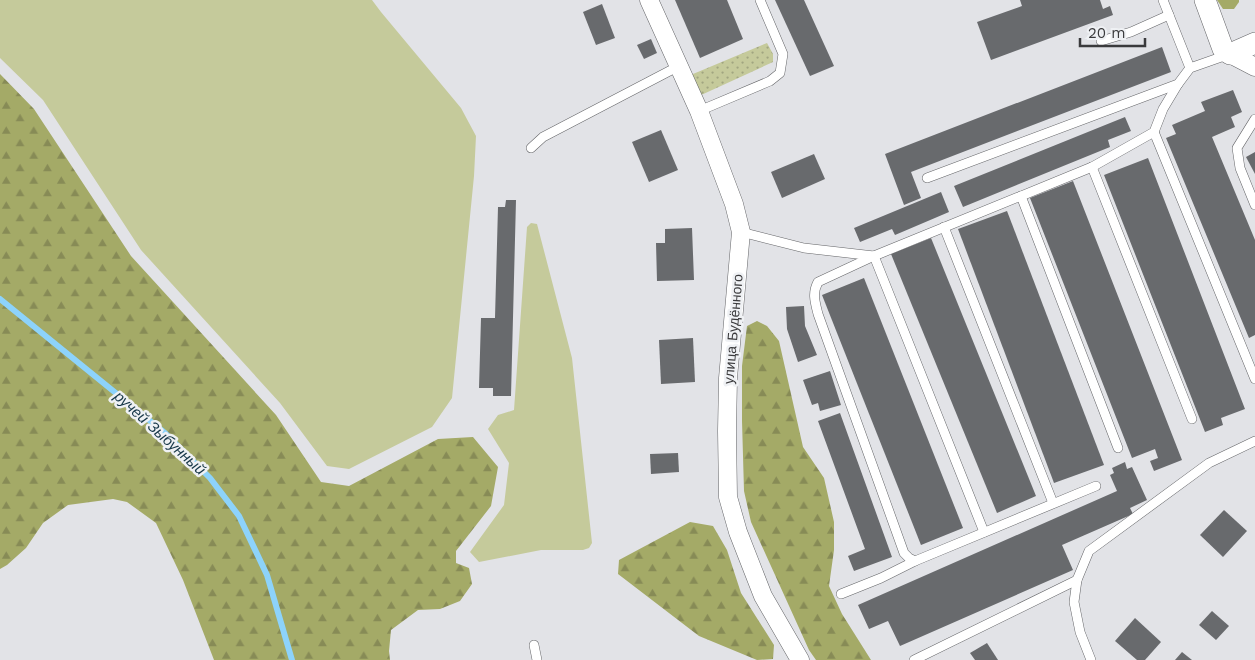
<svg xmlns="http://www.w3.org/2000/svg" width="1255" height="660" font-family="'Work Sans',sans-serif">
<style>
.grass{fill:#c5ca9b}
.forest{fill:url(#forest-firs)}
.park{fill:url(#park-dots)}
.lines{fill:none;stroke-linecap:round;stroke-linejoin:round}
.stream{stroke:#8dd3fb;stroke-width:6}
.building{fill:#686a6d}
.service-casing{stroke:#646568;stroke-width:10}
.minor-casing{stroke:#646568;stroke-width:19}
.tertiary-casing{stroke:#646568;stroke-width:22}
.service{stroke:#fff;stroke-width:9}
.minor{stroke:#fff;stroke-width:18}
.tertiary{stroke:#fff;stroke-width:21}
.labels{text-anchor:middle;dominant-baseline:central;stroke-width:5;stroke-linejoin:round;paint-order:stroke}
.street-label{font-size:14px;fill:#3a3a3c;stroke:#eff1f4}
.water-label{font-size:15px;font-style:italic;fill:#163647;stroke:#eff1f4}
</style>
<defs>
<pattern id="forest-firs" width="22" height="20" patternUnits="userSpaceOnUse" patternTransform="scale(1.25)"><rect width="22" height="20" fill="#a4aa67"/><path d="M5 1l3.5 6h-7zM16 11l3.5 6h-7z" fill="#878b56"/></pattern>
<pattern id="park-dots" width="8" height="8" patternUnits="userSpaceOnUse" patternTransform="scale(1.25)"><rect width="8" height="8" fill="#c5ca9b"/><path d="M2 2h.1M6 6h.1" fill="none" stroke="#a1a580" stroke-width="1.8" stroke-linecap="round"/></pattern>
</defs>
<rect width="100%" height="100%" fill="#e2e3e7"/>
<g class="grass">
<path d="M 0,0 L 372,0 L 381,12 L 461,108 L 476,136 L 474,176 L 452,398 L 432,427 L 349,469 L 327,466 L 280,403 L 141,250 L 43,100 L 0,58 Z"/>
<path d="M 531,223 L 537,224 L 572,358 L 592,543 L 589,548 L 583,550 L 541,550 L 479,562 L 470,552 L 504,505 L 509,463 L 488,429 L 498,415 L 514,410 L 527,227 Z"/>
</g>
<g class="forest">
<path d="M 1217,0 L 1239,0 L 1239,2 L 1234,9 L 1223,9 Z"/>
<path d="M 0,74 L 34,109 L 131,256 L 276,415 L 321,482 L 349,486 L 438,439 L 473,437 L 498,467 L 491,506 L 456,551 L 456,563 L 469,568 L 472,584 L 460,601 L 440,609 L 418,610 L 391,630 L 389,651 L 390,660 L 214,660 L 183,580 L 156,523 L 127,502 L 113,499 L 68,505 L 43,523 L 26,548 L 7,565 L 0,569 Z"/>
<path d="M 757,321 L 767,326 L 779,341 L 803,447 L 824,478 L 834,522 L 834,550 L 829,586 L 842,614 L 871,660 L 816,660 L 809,650 L 751,522 L 744,491 L 742,421 L 742,366 L 747,326 Z"/>
<path d="M 690,522 L 713,526 L 727,550 L 741,593 L 774,645 L 773,659 L 757,660 L 699,636 L 618,574 L 619,560 Z"/>
</g>
<path class="park" d="M 767,43 L 773,54 L 773,62 L 699,96 L 690,78 L 693,74 Z"/>
<g class="lines">
<path class="stream" d="M 0,299 L 165,433 L 210,478 L 239,516 L 267,575 L 292,660"/>
</g>
<g class="building">
<path d="M 675,0 L 727,0 L 743,39 L 700,58 Z"/>
<path d="M 775,0 L 804,0 L 834,66 L 810,76 Z"/>
<path d="M 1020,0 L 1100,0 L 1103,9 L 1110,6 L 1113,15 L 991,60 L 977,22 L 1022,6 Z"/>
<path d="M 602,4 L 615,38 L 596,45 L 583,12 Z"/>
<path d="M 651,39 L 657,53 L 644,59 L 637,45 Z"/>
<path d="M 1162,47 L 1171,72 L 911,172 L 921,198 L 904,205 L 885,154 Z"/>
<path d="M 1233,90 L 1242,112 L 1231,117 L 1235,127 L 1212,137 L 1255,240 L 1255,335 L 1249,338 L 1166,138 L 1176,134 L 1172,125 L 1205,111 L 1201,102 Z"/>
<path d="M 1125,117 L 1131,131 L 1108,140 L 1110,147 L 963,207 L 954,186 Z"/>
<path d="M 661,130 L 678,170 L 649,182 L 632,142 Z"/>
<path d="M 1255,152 L 1255,174 L 1246,157 Z"/>
<path d="M 814,154 L 825,179 L 782,198 L 771,172 Z"/>
<path d="M 1148,158 L 1245,409 L 1221,418 L 1223,425 L 1205,432 L 1104,175 Z"/>
<path d="M 1073,181 L 1182,460 L 1154,471 L 1150,461 L 1158,458 L 1155,449 L 1132,458 L 1030,198 Z"/>
<path d="M 941,192 L 949,212 L 895,235 L 892,229 L 860,242 L 854,228 Z"/>
<path d="M 506,200 L 516,200 L 511,396 L 493,396 L 493,388 L 479,388 L 481,318 L 495,318 L 498,207 L 505,207 Z"/>
<path d="M 1007,211 L 1104,465 L 1054,483 L 958,229 Z"/>
<path d="M 692,228 L 694,280 L 657,281 L 656,243 L 665,243 L 665,229 Z"/>
<path d="M 931,238 L 1036,496 L 997,513 L 891,254 Z"/>
<path d="M 864,278 L 963,528 L 921,545 L 822,295 Z"/>
<path d="M 804,306 L 805,326 L 817,355 L 798,362 L 787,329 L 786,307 Z"/>
<path d="M 693,338 L 695,382 L 661,384 L 659,340 Z"/>
<path d="M 830,371 L 841,405 L 820,411 L 818,403 L 812,405 L 803,380 Z"/>
<path d="M 840,413 L 892,557 L 854,571 L 848,556 L 865,549 L 818,421 Z"/>
<path d="M 678,453 L 679,472 L 651,474 L 650,454 Z"/>
<path d="M 1125,462 L 1127,469 L 1132,467 L 1147,500 L 1130,508 L 1133,514 L 1062,545 L 1073,570 L 900,646 L 888,621 L 869,629 L 858,605 L 1117,491 L 1110,475 L 1114,473 L 1112,468 Z"/>
<path d="M 1224,510 L 1247,531 L 1223,557 L 1200,535 Z"/>
<path d="M 1212,611 L 1229,626 L 1216,640 L 1199,625 Z"/>
<path d="M 1135,618 L 1161,642 L 1145,660 L 1137,660 L 1115,641 Z"/>
<path d="M 987,643 L 998,660 L 975,660 L 970,653 Z"/>
<path d="M 1182,652 L 1192,660 L 1175,660 Z"/>
</g>
<g class="lines">
<g class="service-casing">
<g id="service">
<path d="M 1163,0 L 1190,68"/>
<path d="M 1101,41 L 1131,32 L 1169,15"/>
<path d="M 699,111 L 770,81 L 780,73 L 783,54 L 760,0"/>
<path d="M 1255,119 L 1237,148 L 1240,168 L 1255,205"/>
<path d="M 1154,132 L 1255,379"/>
<path d="M 531,148 L 543,137 L 679,66"/>
<path d="M 1092,167 L 1192,419"/>
<path d="M 927,178 L 1178,84 L 1190,68 L 1227,55"/>
<path d="M 1021,196 L 1118,448"/>
<path d="M 944,227 L 1053,503"/>
<path d="M 741,232 L 804,248 L 874,256"/>
<path d="M 874,256 L 984,532"/>
<path d="M 1096,486 L 915,561 L 909,558 L 904,553 L 818,314 C 815,302 812,293 818,282 L 874,256 L 1092,167 L 1154,132 L 1163,109 L 1178,84"/>
<path d="M 841,594 L 881,578 L 915,561"/>
<path d="M 534,645 L 537,660"/>
<path d="M 914,660 L 1077,580"/>
<path d="M 1091,660 L 1080,632 L 1074,602 L 1077,580 L 1089,551 L 1209,463 L 1255,441"/>
</g>
</g>
<g class="minor-casing">
<g id="minor">
<path d="M 649,0 L 699,111 L 734,204 L 741,232 L 728,378 L 727,431 L 728,497 L 738,532 L 763,596 L 800,660"/>
<path d="M 1230,54 L 1255,67"/>
</g>
</g>
<g class="tertiary-casing">
<path id="tertiary" d="M 1205,0 L 1223,49 L 1230,54 L 1255,43"/>
</g>
<use href="#service" class="service"/>
<use href="#minor" class="minor"/>
<use href="#tertiary" class="tertiary"/>
</g>
<g class="labels">
<g class="street-label">
<text transform="translate(733 329) rotate(-85)">улица Будённого</text>
</g>
<g class="water-label">
<text transform="translate(160 433) rotate(42)">ручей Зыбунный</text>
</g>
</g>
<path d="M1080 38v8h65v-8" fill="none" stroke="#3a3a3c" stroke-width="2.5"/>
<text x="1088" y="38" font-size="15" fill="#3a3a3c" stroke="#eff1f4" stroke-width="4" paint-order="stroke">20 m</text>
</svg>
